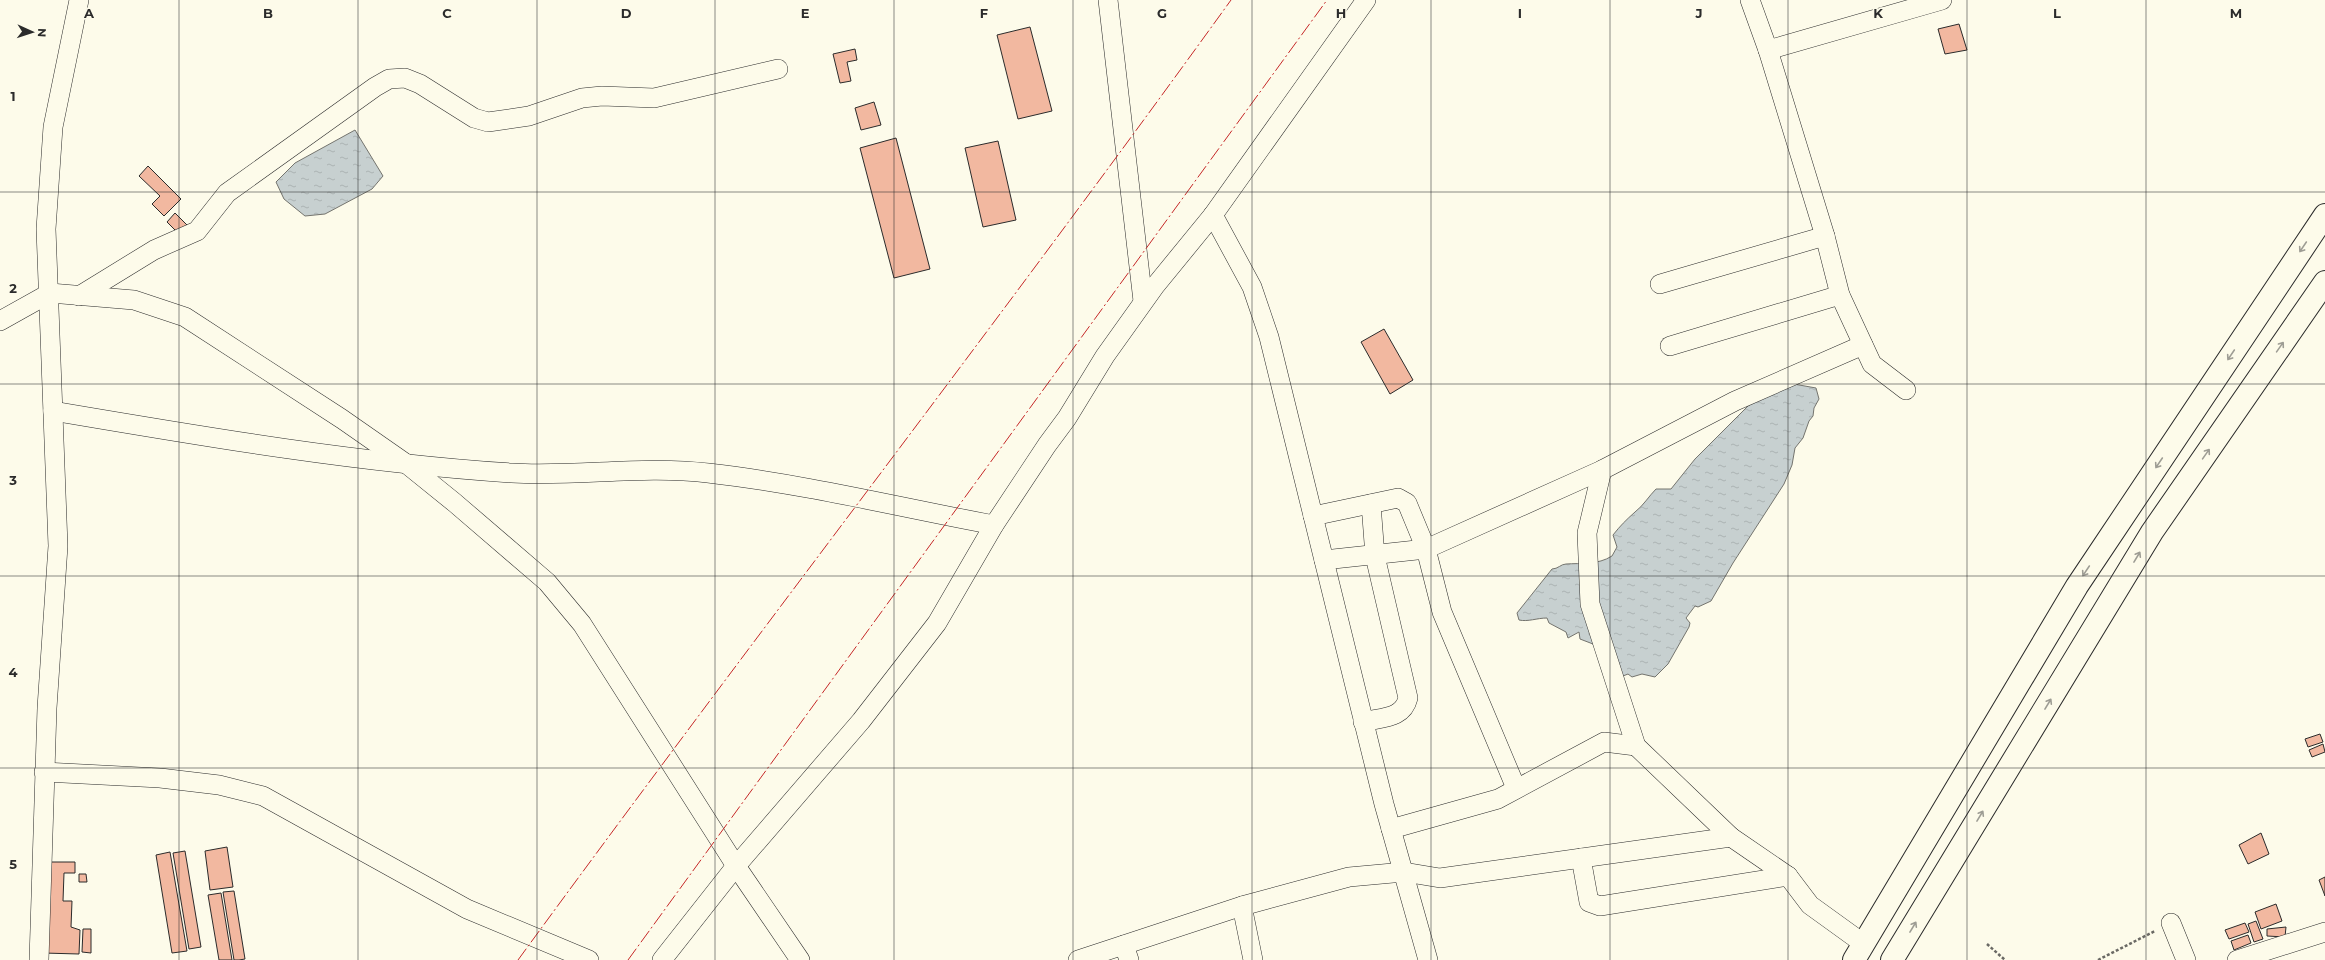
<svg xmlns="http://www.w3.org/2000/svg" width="2325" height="960" font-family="Montserrat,sans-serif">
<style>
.water{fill:url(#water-ripples);stroke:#74746e}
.building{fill:#f2b8a0;stroke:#2b2b2b}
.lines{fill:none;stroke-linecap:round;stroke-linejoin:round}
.minor-casing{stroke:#2b2b2b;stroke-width:20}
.major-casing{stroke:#2b2b2b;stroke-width:24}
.path{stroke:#6a6964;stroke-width:2.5;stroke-dasharray:3 2;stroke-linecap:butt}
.minor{stroke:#fdfbea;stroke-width:19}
.major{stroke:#fdfbea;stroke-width:22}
.power{stroke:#c62828;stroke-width:1;stroke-dasharray:14 3 2 3;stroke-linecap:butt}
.oneway{stroke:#9e9d94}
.grid{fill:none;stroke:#2b2b2b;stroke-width:1;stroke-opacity:0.55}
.grid-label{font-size:13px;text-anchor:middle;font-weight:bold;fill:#2b2b2b;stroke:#fdfbea;stroke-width:3;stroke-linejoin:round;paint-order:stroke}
</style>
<defs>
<pattern id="water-ripples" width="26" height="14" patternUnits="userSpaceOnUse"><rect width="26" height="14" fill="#c7d0d0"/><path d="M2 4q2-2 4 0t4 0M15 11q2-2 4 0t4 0" fill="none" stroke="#abb3b3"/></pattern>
</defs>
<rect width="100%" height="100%" fill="#fdfbea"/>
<g class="water">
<path d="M 355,130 L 383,176 L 372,189 L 325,214 L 305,216 L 284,199 L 276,182 L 295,163 Z"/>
<path d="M 1788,383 L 1816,388 L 1819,399 L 1814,408 L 1813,416 L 1809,421 L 1803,438 L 1795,448 L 1792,465 L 1784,484 L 1733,563 L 1711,601 L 1698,607 L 1695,606 L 1686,618 L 1690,623 L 1689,627 L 1668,664 L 1655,677 L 1642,674 L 1632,677 L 1628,674 L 1623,676 L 1616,672 L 1593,644 L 1580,639 L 1579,632 L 1568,638 L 1566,632 L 1549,623 L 1547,618 C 1537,618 1528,622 1519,620 L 1517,613 L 1552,569 C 1558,569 1561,564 1566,564 C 1581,563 1598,565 1612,556 L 1617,547 L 1613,535 C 1620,526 1626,520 1635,512 C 1643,506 1649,496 1656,489 L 1671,489 L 1695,459 L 1748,406 L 1760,397 Z"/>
</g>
<g class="building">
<path d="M 1959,24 L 1967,50 L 1945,54 L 1938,29 Z"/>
<path d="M 1030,27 L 1052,111 L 1018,119 L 997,35 Z"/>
<path d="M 855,49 L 857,60 L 847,62 L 851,81 L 840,83 L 833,54 Z"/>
<path d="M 874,102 L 881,125 L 861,130 L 855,108 Z"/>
<path d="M 896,138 L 930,269 L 894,278 L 860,148 Z"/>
<path d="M 998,141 L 1016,220 L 983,227 L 965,148 Z"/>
<path d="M 148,166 L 181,199 L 164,216 L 152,204 L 160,196 L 139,176 Z"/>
<path d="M 175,213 L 189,227 L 181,236 L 167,222 Z"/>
<path d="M 1384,329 L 1413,380 L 1390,394 L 1361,342 Z"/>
<path d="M 2320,734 L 2323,742 L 2308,747 L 2305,739 Z"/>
<path d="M 2323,744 L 2325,752 L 2312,757 L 2309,750 Z"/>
<path d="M 2261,833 L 2269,854 L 2248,864 L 2239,845 Z"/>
<path d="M 227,847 L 233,887 L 210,890 L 205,851 Z"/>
<path d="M 185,851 L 201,947 L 189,949 L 173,853 Z"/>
<path d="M 170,852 L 187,951 L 172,953 L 156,855 Z"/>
<path d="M 51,862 L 75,862 L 75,873 L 64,873 L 63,901 L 72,901 L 71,927 L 80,930 L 79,954 L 43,953 Z"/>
<path d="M 79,874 L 86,874 L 87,882 L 79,882 Z"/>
<path d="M 2325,877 L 2325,896 L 2319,880 Z"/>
<path d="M 234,891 L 245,959 L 239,960 L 234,960 L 223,892 Z"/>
<path d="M 221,893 L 232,960 L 219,960 L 208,895 Z"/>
<path d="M 2276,904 L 2282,921 L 2261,929 L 2255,912 Z"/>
<path d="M 2256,921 L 2263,939 L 2254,942 L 2248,924 Z"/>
<path d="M 2245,923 L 2249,932 L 2229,939 L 2225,930 Z"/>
<path d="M 2286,927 L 2285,937 L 2267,936 L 2267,929 Z"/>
<path d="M 83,929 L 91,929 L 91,953 L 82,952 Z"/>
<path d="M 2248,935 L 2251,943 L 2234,950 L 2231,941 Z"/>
</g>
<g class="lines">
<g class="minor-casing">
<g id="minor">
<path d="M 1108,0 L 1143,301"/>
<path d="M 1750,0 L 1768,50"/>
<path d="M 1213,215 L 1252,287 L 1269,337 L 1384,804 L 1428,960"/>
<path d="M 1660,284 L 1825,236"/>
<path d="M 79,296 L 154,250 L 197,231 L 227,193 L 375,87 L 389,79 L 405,78 L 420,84 L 474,118 L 488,122 L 529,116 L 582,98 L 602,96 L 654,98 L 778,69"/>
<path d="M 0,321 L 50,293 L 134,300 L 185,317 L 342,419 L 408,465 L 455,503 L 547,582 L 582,624 L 736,866 L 800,960"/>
<path d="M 1670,346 L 1840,295"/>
<path d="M 1906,390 L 1872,364 L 1840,295 L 1825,236 L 1768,50 L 1942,0"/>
<path d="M 53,411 C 206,437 358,463 512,473 C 577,477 643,465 708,473 C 804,484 899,507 994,525"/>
<path d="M 1602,470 L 1587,533 L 1590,604 L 1636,746 L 1731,837 L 1788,876 L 1810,905 L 1864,944"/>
<path d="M 1313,516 L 1398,498 L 1407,503 L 1426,549 L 1442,612 L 1516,788"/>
<path d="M 1324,560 L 1426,549 L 1602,470 L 1735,401 L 1863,345"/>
<path d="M 1363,722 C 1382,717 1403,719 1408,698 L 1375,556 L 1371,504"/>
<path d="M 44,772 L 160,778 L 219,785 L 263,796 L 467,909 L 589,960"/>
<path d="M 1391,829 L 1498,799 L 1604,742 L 1636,746"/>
<path d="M 1581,858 L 1589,902 L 1600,906 L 1788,876"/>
<path d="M 1242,906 L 1253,960"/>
<path d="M 2171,923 L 2186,960"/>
<path d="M 1124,945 L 1129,960"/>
<path d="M 39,960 L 47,708 L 58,546 L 46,229 L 53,127 L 79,0"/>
<path d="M 662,960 L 736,866 L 861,721 L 937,623 L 994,525 L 1047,445 L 1067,418 L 1105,356 L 1155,286 L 1213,215 L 1366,0"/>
<path d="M 1078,960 L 1242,906 L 1349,877 L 1404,872 L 1440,878 L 1731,837"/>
<path d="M 2237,960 L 2325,932"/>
</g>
</g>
<g class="major-casing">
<g id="major">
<path d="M 1854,960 L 2077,586 L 2325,215"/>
<path d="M 1892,960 L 2152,532 L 2325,282"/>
</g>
</g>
<g class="path">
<path d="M 1987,944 L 2005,960"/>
<path d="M 2098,960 L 2155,931"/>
</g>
<use href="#minor" class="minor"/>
<use href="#major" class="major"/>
<g class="power">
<path d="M 518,960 C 753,638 998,323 1231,0"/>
<path d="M 628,960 L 1327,0"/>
</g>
</g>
<defs><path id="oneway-shaft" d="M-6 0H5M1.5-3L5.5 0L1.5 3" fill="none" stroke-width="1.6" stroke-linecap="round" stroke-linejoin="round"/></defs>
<g class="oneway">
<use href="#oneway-shaft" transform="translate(2303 247) rotate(124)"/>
<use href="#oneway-shaft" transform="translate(2280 347) rotate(-55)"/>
<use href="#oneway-shaft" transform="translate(2231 355) rotate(124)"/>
<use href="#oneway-shaft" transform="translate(2206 454) rotate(-55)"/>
<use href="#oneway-shaft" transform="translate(2159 463) rotate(124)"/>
<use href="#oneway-shaft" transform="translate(2137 557) rotate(-59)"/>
<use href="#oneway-shaft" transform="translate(2086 571) rotate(124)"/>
<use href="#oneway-shaft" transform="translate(2048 704) rotate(-59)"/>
<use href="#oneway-shaft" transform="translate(1980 816) rotate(-59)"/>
<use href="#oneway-shaft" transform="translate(1913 927) rotate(-59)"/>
</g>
<path class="grid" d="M 179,0 L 179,960M 358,0 L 358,960M 537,0 L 537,960M 715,0 L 715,960M 894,0 L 894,960M 1073,0 L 1073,960M 1252,0 L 1252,960M 1431,0 L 1431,960M 1610,0 L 1610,960M 1788,0 L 1788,960M 1967,0 L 1967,960M 2146,0 L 2146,960M 0,192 L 2325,192M 0,384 L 2325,384M 0,576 L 2325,576M 0,768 L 2325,768"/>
<g class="grid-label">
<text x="89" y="18">A</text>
<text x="268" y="18">B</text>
<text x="447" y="18">C</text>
<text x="626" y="18">D</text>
<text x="805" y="18">E</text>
<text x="984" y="18">F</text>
<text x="1162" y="18">G</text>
<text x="1341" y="18">H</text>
<text x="1520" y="18">I</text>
<text x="1699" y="18">J</text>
<text x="1878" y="18">K</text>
<text x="2057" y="18">L</text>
<text x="2236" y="18">M</text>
<text x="13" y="101">1</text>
<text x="13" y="293">2</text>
<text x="13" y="485">3</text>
<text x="13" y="677">4</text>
<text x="13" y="869">5</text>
</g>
<g transform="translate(32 32) rotate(93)" stroke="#fdfbea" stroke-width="3" paint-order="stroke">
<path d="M0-3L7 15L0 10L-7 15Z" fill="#2b2b2b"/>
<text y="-6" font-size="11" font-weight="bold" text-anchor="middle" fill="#2b2b2b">N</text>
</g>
</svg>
